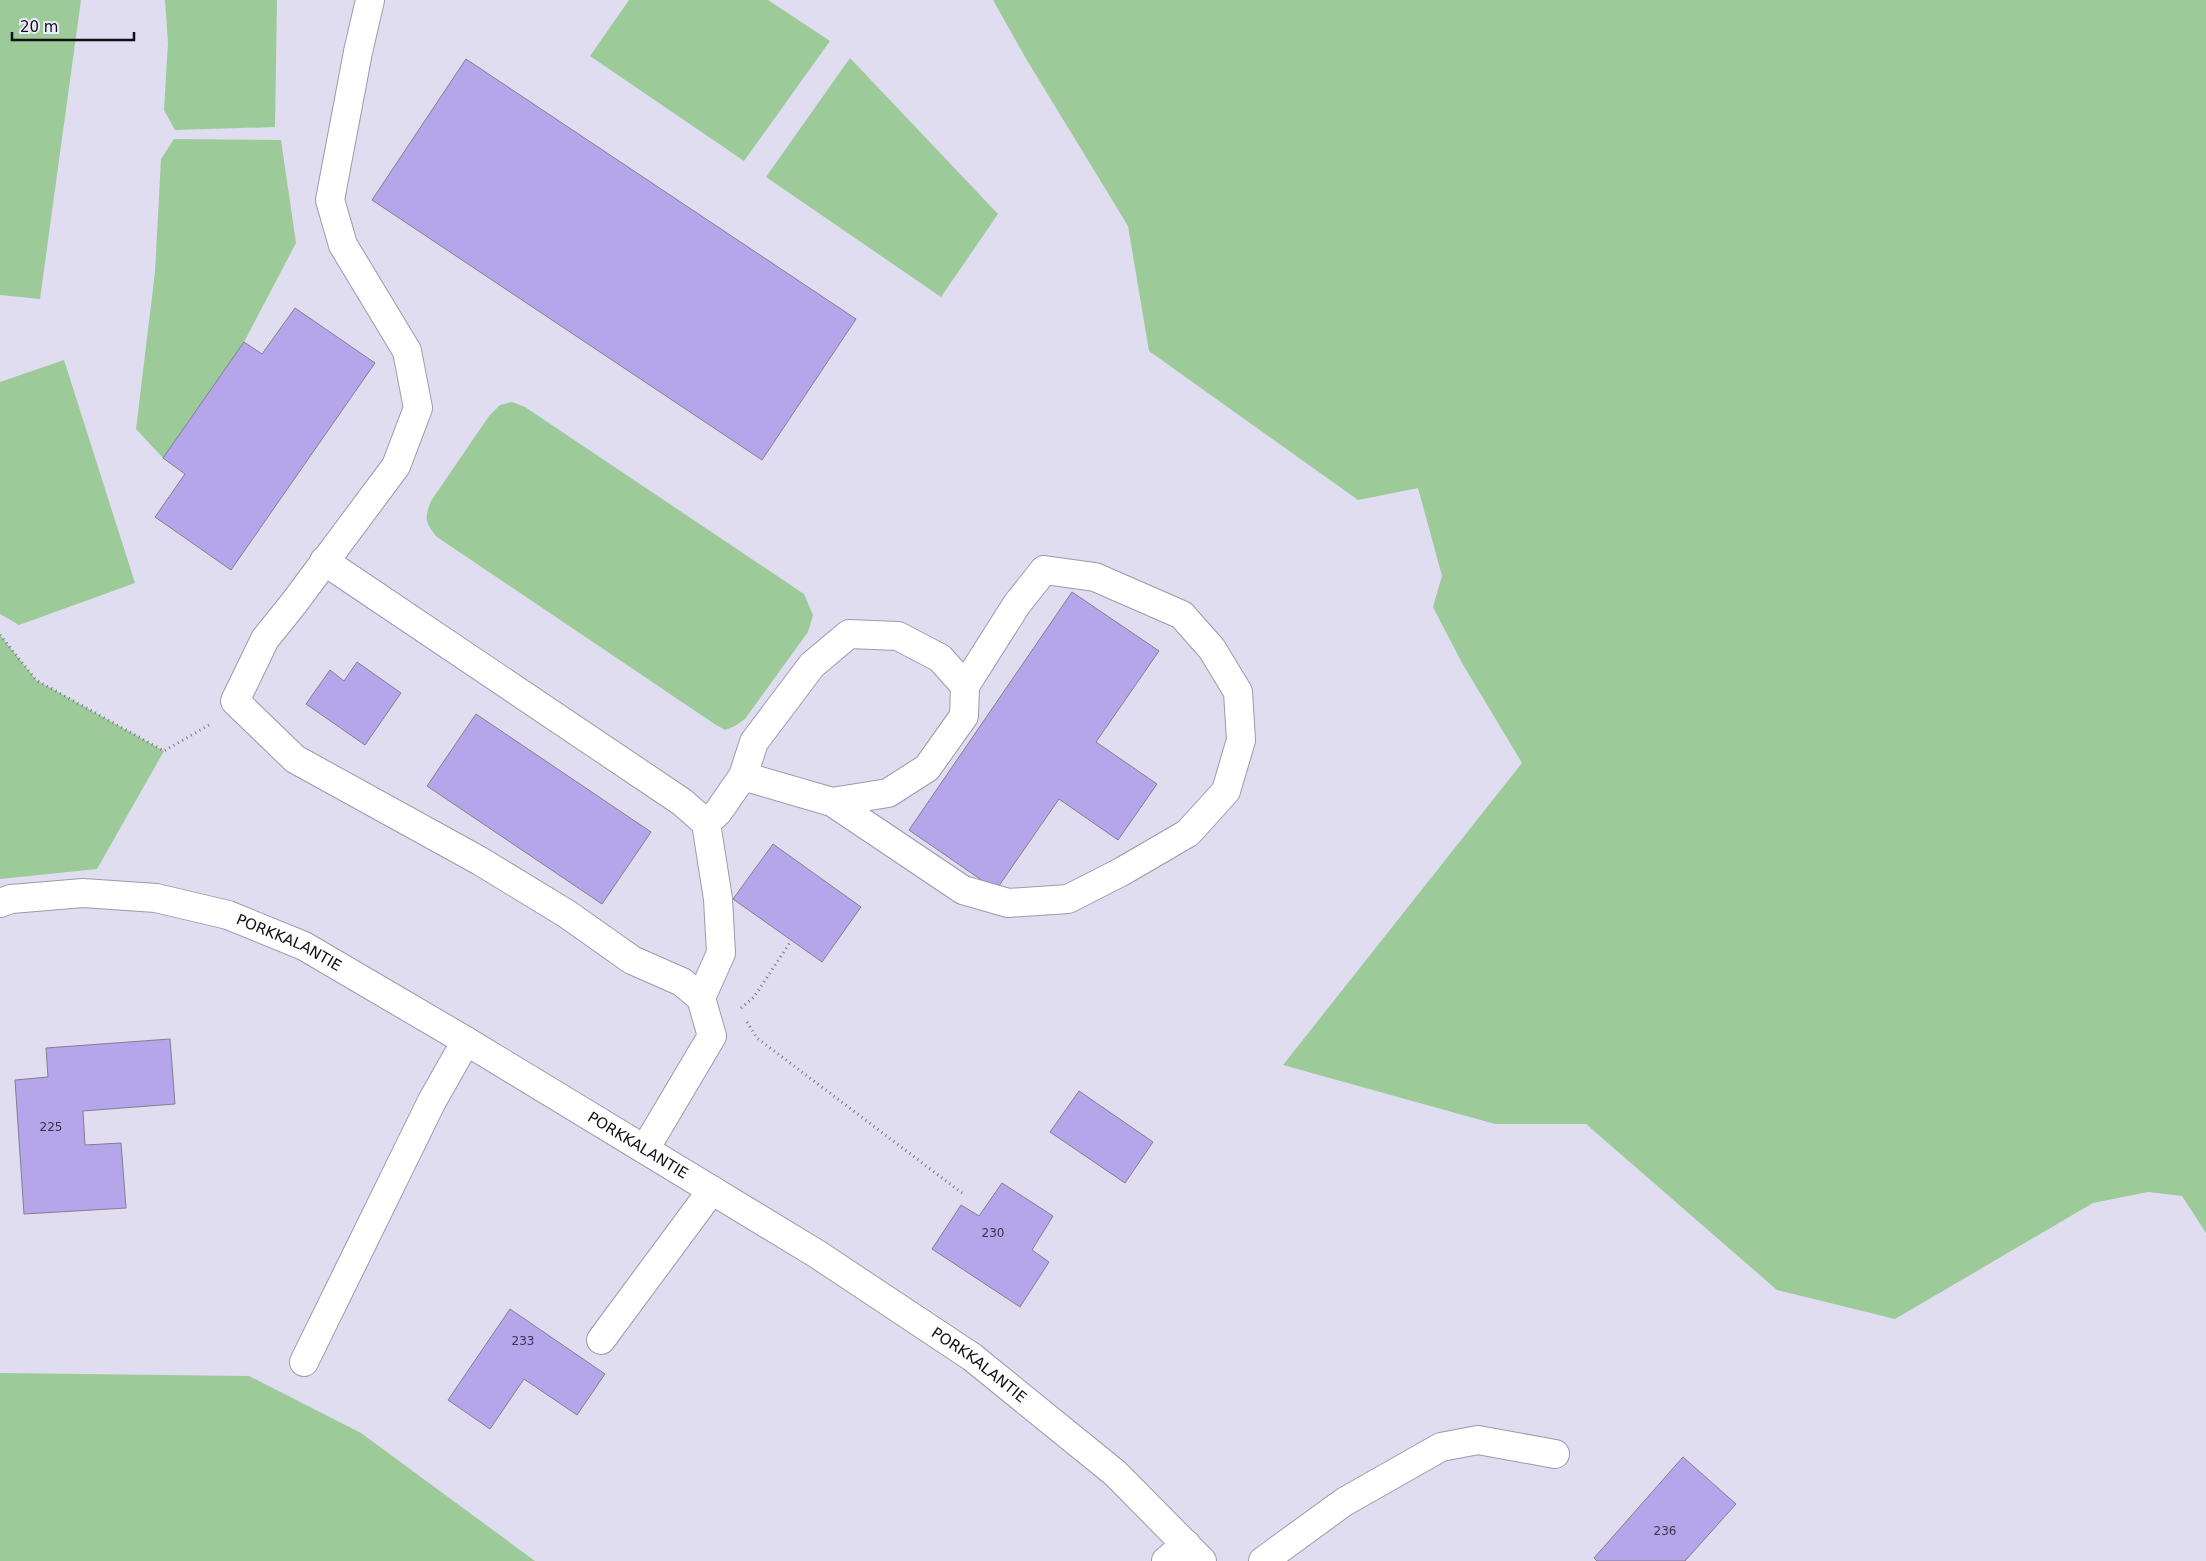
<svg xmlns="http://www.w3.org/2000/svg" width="2206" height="1561" font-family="'DejaVu Sans',sans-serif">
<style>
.green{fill:#9cca99}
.building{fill:#b5a5ea;stroke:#827f90}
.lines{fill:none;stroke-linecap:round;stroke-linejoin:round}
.minor-casing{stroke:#9d99ab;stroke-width:30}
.path{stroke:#797683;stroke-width:3;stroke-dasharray:1 4;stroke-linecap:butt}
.minor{stroke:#fff;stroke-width:28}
.labels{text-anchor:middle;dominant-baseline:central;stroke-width:4.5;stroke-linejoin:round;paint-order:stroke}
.number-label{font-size:12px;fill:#39344a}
.street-label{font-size:15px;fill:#100e15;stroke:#eeeafd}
</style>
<rect width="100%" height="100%" fill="#e1ddf0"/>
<g class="green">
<path d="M 0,0 L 81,0 L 40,299 L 0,295 Z"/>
<path d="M 165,0 L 277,0 L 275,127 L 175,130 L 164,110 L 168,43 Z"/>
<path d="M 629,0 L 768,0 L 830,41 L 744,161 L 590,56 Z"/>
<path d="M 993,0 L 2206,0 L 2206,1233 L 2182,1196 L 2148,1192 L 2093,1203 L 1895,1319 L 1777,1290 L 1586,1124 L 1495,1124 L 1283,1065 L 1522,763 L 1462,663 L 1433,607 L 1442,576 L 1418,488 L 1358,500 L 1149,351 L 1128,226 L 1025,57 Z"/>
<path d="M 850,58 L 998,214 L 941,297 L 766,177 Z"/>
<path d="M 174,139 L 281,140 L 296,243 L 244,342 L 163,458 L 136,429 L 155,272 L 161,159 Z"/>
<path d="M 64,360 L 135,583 L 19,625 L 0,614 L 0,382 Z"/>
<path d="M 512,402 L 525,407 L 804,594 L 813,615 L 808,632 L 745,719 L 735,726 L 725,730 L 716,725 L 437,537 C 425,523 424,519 431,501 L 489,416 L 500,405 Z"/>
<path d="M 0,635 L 36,680 L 164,751 L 97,869 L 0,879 Z"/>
<path d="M 0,1373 L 249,1376 L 361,1433 L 535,1561 L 0,1561 Z"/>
</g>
<g class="building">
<path d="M 466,59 L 856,319 L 762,460 L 372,200 Z"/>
<path d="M 295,308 L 375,363 L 231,570 L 155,517 L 185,474 L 163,458 L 244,342 L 262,354 Z"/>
<path d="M 1072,592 L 1159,651 L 1096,742 L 1157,784 L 1118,840 L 1059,799 L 996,890 L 909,830 Z"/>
<path d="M 357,662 L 401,693 L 365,745 L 306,704 L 330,670 L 344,681 Z"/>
<path d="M 476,714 L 651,832 L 602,904 L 427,786 Z"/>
<path d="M 773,844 L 861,907 L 822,962 L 733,899 Z"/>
<path d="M 170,1039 L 175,1104 L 83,1111 L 85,1145 L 121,1143 L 126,1208 L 24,1214 L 15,1080 L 48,1077 L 46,1048 Z"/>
<path d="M 1079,1091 L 1153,1142 L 1125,1183 L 1050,1132 Z"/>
<path d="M 1002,1183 L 1053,1216 L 1032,1250 L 1049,1262 L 1020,1307 L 932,1249 L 961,1205 L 979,1216 Z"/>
<path d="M 510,1309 L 605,1374 L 577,1415 L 524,1379 L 490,1429 L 448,1400 Z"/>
<path d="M 1683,1457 L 1736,1504 L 1685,1561 L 1597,1561 L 1594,1558 Z"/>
</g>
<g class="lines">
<g class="minor-casing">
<g id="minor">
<path d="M 370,0 L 358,52 L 330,200 L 343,245 L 407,351 L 418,408 L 396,466 L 294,603 L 265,639 L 235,701 L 295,759 L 480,861 L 567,914 L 632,960 L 682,982 L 701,998 L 712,1036 L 645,1149"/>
<path d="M 324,561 L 682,802 L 706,823 L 718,899 L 721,953 L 701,998"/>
<path d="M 743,776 L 754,742 L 812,665 L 849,634 L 898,636 L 940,658 L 965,686"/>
<path d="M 706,823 L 718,812 L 743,776 L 832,802 L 888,793 L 927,768 L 964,716 L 965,686 L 1017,604 L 1044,570 L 1095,577 L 1182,615 L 1212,649 L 1238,692 L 1241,740 L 1226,791 L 1188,833 L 1121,872 L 1068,899 L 1008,903 L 963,890 L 832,802"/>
<path id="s1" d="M 0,903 L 11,899 L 83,893 L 156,898 L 228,915 L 304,946 L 466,1041 L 817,1254 L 972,1357 L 1115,1473 L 1202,1561"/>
<path d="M 601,1340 L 712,1190"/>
<path d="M 304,1362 L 432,1101 L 466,1041"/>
<path d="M 1166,1561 L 1186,1544"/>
<path d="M 1263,1561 L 1344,1502 L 1441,1447 L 1478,1440 L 1555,1454"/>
</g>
</g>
<g class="path">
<path d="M 0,635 L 36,680 L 164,751 L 209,725"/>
<path d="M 741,1008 L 754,997 L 791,941"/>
<path d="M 747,1022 L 757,1038 L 962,1193"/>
</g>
<use href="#minor" class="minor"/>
</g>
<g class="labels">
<g class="number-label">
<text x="51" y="1127">225</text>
<text x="993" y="1233">230</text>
<text x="523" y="1341">233</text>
<text x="1665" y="1531">236</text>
</g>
<g class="street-label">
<text stroke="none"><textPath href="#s1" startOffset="298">PORKKALANTIE</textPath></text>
<text stroke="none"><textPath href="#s1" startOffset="702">PORKKALANTIE</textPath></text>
<text stroke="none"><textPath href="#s1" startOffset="1108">PORKKALANTIE</textPath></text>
</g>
</g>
<path d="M12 32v8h122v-8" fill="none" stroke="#100e15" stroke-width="2.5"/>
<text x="20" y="32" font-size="15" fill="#100e15" stroke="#eeeafd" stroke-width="4" paint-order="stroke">20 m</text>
</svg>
